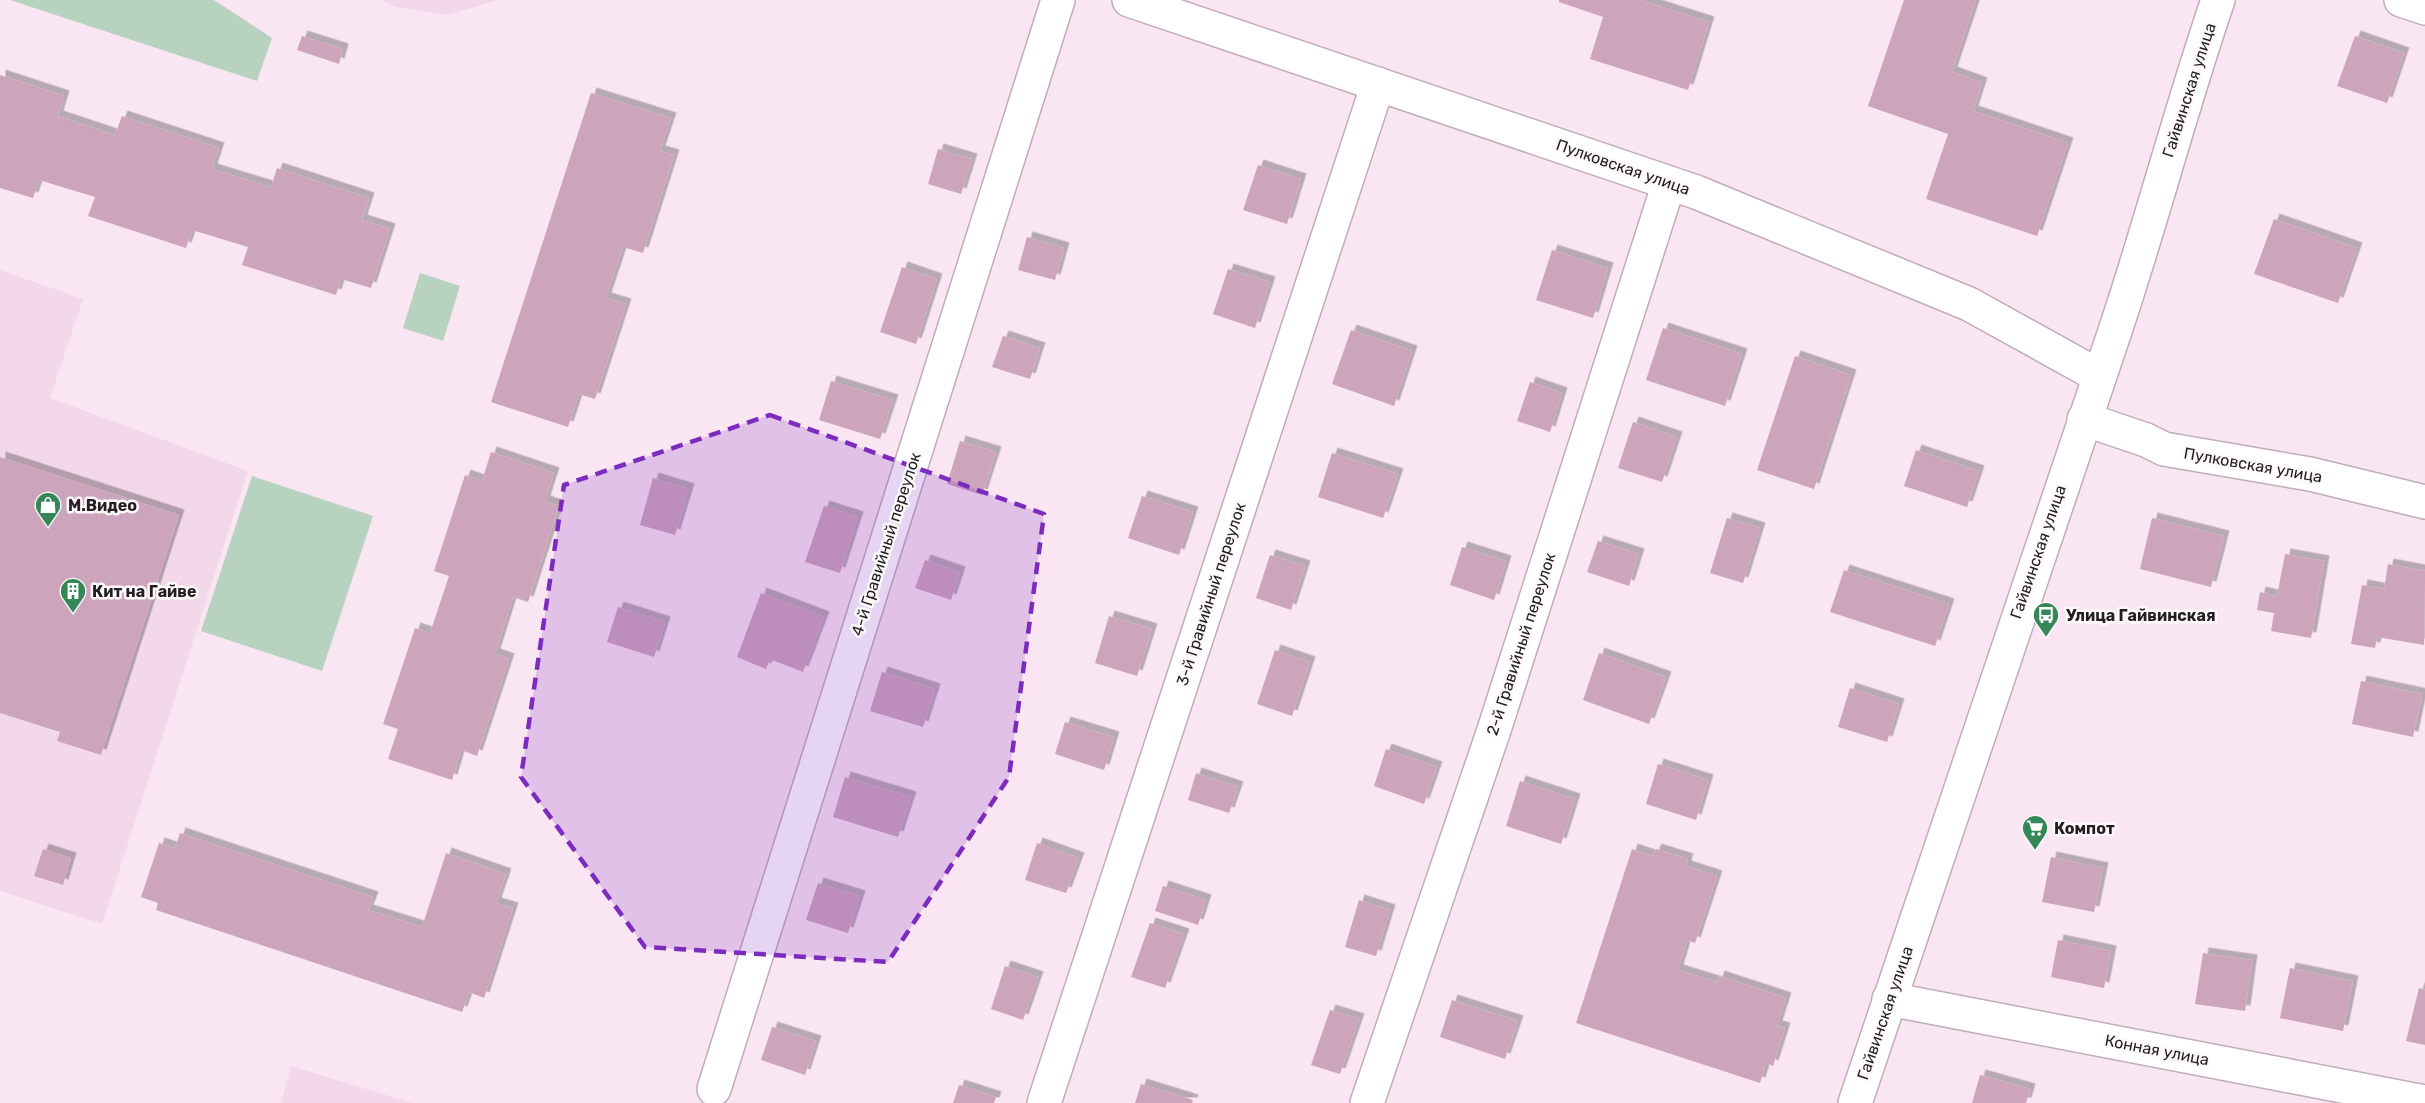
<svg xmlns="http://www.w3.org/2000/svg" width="2425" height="1103" font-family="Rubik,sans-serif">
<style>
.built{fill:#f3d8e9}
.green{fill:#b7d2bf}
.building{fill:#cca5bd;filter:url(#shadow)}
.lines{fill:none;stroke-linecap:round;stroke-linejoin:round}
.street-casing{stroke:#c0adb9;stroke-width:36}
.street{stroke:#fff;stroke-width:33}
.marked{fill:#7b2cbf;fill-opacity:0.2;stroke:#7b2cbf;stroke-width:4.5;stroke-dasharray:12 8;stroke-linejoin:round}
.labels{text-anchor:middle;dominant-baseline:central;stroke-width:5;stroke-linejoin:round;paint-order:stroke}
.street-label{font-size:16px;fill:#241d21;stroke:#fdf9fb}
.poi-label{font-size:16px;font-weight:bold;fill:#241d21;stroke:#fdf9fb;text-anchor:start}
</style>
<defs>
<filter id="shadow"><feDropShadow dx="5.5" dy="-5.5" stdDeviation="0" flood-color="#0004"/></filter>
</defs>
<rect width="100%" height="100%" fill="#fae6f2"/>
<g class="built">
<path d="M 381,0 L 498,0 L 448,15 L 396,7 Z"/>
<path d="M 0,270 L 83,299 L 50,398 L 248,471 L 102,924 L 0,891 Z"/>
<path d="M 291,1066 L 412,1103 L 281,1103 Z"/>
</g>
<g class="green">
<path d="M 10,0 L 214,0 L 272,38 L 257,81 Z"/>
<path d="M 420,273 L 460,286 L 443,341 L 403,328 Z"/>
<path d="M 252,476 L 373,516 L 322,671 L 201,631 Z"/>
</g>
<g class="building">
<path d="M 1559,0 L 1640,0 L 1709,22 L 1688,90 L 1590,59 L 1603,17 L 1559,2 Z"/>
<path d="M 1904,0 L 1976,0 L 1952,72 L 1982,83 L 1973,111 L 2068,143 L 2037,236 L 1926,199 L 1948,134 L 1868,106 Z"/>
<path d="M 302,36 L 343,49 L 339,64 L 297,50 Z"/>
<path d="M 2355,36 L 2404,53 L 2387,103 L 2337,86 Z"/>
<path d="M 0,75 L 64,96 L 58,116 L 115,135 L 122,116 L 219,148 L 212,169 L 271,187 L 277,168 L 369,198 L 362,220 L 390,229 L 371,288 L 341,279 L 336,295 L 242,265 L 248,247 L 192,230 L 186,248 L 88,216 L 95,197 L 39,180 L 33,198 L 0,188 Z"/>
<path d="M 591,93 L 671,118 L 660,151 L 674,155 L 643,253 L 623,247 L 606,298 L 626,304 L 595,399 L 579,394 L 568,427 L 491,402 Z"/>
<path d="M 938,149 L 972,159 L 961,194 L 928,184 Z"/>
<path d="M 1258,165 L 1301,179 L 1287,224 L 1243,210 Z"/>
<path d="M 2274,219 L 2357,248 L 2338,303 L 2254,274 Z"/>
<path d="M 1027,237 L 1064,248 L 1055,280 L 1018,270 Z"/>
<path d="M 1552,250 L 1608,268 L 1593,318 L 1536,300 Z"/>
<path d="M 902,267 L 937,279 L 916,344 L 880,332 Z"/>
<path d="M 1228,269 L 1270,282 L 1255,328 L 1213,314 Z"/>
<path d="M 1663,328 L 1742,354 L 1725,406 L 1646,380 Z"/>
<path d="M 1351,330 L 1412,351 L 1394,406 L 1332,384 Z"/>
<path d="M 1003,336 L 1040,348 L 1030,379 L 992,367 Z"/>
<path d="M 1795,356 L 1851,375 L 1814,489 L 1757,470 Z"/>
<path d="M 831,381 L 893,400 L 880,439 L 819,420 Z"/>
<path d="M 1530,382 L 1562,393 L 1550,432 L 1517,421 Z"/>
<path d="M 1633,422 L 1677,437 L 1662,482 L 1618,468 Z"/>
<path d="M 960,441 L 996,452 L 982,495 L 947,484 Z"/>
<path d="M 1916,450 L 1979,471 L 1967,507 L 1904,486 Z"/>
<path d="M 491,452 L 554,473 L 545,501 L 559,506 L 528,602 L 513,597 L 495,654 L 509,659 L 477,756 L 461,750 L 452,780 L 388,759 L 398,729 L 383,724 L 415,628 L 430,633 L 449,576 L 434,571 L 465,475 L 482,481 Z"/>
<path d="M 1332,453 L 1398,474 L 1383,518 L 1318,497 Z"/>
<path d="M 0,457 L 179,515 L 101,755 L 57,741 L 60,732 L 0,713 Z"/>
<path d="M 653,478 L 689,489 L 675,535 L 640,525 Z"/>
<path d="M 1142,496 L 1193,512 L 1179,555 L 1128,538 Z"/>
<path d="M 824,506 L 858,517 L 840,573 L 805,562 Z"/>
<path d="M 1727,518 L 1760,528 L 1743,583 L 1710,573 Z"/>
<path d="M 2152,518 L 2224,536 L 2211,587 L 2140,569 Z"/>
<path d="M 1598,541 L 1639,554 L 1629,586 L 1587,572 Z"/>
<path d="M 1462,547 L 1506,561 L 1494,600 L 1450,585 Z"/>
<path d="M 2285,554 L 2324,561 L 2311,638 L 2271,631 L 2274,613 L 2257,610 L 2260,592 L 2277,596 Z"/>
<path d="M 1270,555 L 1305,566 L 1291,610 L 1256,598 Z"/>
<path d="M 925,560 L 960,572 L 951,600 L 915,588 Z"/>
<path d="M 2388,564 L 2425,571 L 2424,645 L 2377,637 L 2375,648 L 2351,644 L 2362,585 L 2384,589 Z"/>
<path d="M 1844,570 L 1949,604 L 1935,646 L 1830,612 Z"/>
<path d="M 761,593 L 824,617 L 803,672 L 770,659 L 766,669 L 737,657 Z"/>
<path d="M 618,607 L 665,622 L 654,657 L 607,642 Z"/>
<path d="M 1109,616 L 1152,629 L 1137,676 L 1095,663 Z"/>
<path d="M 1275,650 L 1310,662 L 1292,716 L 1257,704 Z"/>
<path d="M 1599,653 L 1666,677 L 1649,724 L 1583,700 Z"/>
<path d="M 882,672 L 935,689 L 923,727 L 870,711 Z"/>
<path d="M 2361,681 L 2422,694 L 2413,737 L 2352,724 Z"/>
<path d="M 1850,688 L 1899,704 L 1887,742 L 1838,727 Z"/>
<path d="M 1065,722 L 1114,737 L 1104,770 L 1055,754 Z"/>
<path d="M 1386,749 L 1437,767 L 1424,804 L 1374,786 Z"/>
<path d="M 1658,764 L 1708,780 L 1696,820 L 1646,804 Z"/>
<path d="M 1196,773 L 1238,787 L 1229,813 L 1188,800 Z"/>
<path d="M 845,777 L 911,797 L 898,837 L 833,817 Z"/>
<path d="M 1520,781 L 1575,799 L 1561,844 L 1506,826 Z"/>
<path d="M 180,833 L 373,897 L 368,910 L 422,927 L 446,853 L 506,874 L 496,903 L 513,908 L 484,998 L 469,992 L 462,1012 L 156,910 L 158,903 L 141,897 L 159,843 L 175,848 Z"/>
<path d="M 1037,843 L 1079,858 L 1066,893 L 1025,880 Z"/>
<path d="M 43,849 L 71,858 L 63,885 L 34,876 Z"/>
<path d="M 1632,849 L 1653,856 L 1656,849 L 1688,859 L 1686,866 L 1717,876 L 1695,943 L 1687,940 L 1678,970 L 1717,982 L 1719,976 L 1786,998 L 1777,1026 L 1785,1028 L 1773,1066 L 1766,1063 L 1760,1083 L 1576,1023 Z"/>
<path d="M 2051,857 L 2103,868 L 2094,912 L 2042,902 Z"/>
<path d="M 818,883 L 860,896 L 848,933 L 806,920 Z"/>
<path d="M 1163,886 L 1206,900 L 1198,925 L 1155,911 Z"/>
<path d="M 1359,900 L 1390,910 L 1376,956 L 1345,947 Z"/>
<path d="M 1150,923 L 1184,934 L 1165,988 L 1131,977 Z"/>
<path d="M 2058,940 L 2111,951 L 2104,988 L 2051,977 Z"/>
<path d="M 2203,953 L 2252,960 L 2245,1011 L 2195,1004 Z"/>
<path d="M 1005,966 L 1038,977 L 1023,1020 L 991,1009 Z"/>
<path d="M 2290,968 L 2353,981 L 2343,1031 L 2280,1018 Z"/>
<path d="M 2419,988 L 2425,990 L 2425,1045 L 2406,1041 Z"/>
<path d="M 1452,1000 L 1518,1021 L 1505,1059 L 1440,1037 Z"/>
<path d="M 1330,1010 L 1359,1019 L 1340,1074 L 1311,1065 Z"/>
<path d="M 772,1027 L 816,1041 L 805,1075 L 761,1060 Z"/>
<path d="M 1980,1075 L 2030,1089 L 2026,1103 L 1972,1103 Z"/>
<path d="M 1141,1084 L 1193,1100 L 1192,1103 L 1135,1103 Z"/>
<path d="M 959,1085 L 996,1097 L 994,1103 L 953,1103 Z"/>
</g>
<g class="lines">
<g class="street-casing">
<g id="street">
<path d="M 1129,0 L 1696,192 L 1969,304 L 2099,376"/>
<path d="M 2401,0 L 2425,8"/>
<path d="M 2084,419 L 2146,440 L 2164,449 L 2310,474 L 2425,502"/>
<path d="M 1889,999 L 2425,1102"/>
<path d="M 714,1089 L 1058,0"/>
<path d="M 1044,1103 L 1378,84"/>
<path d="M 1367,1103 L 1494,730 L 1669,183"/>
<path d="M 1855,1103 C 1940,846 2027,590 2114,334 C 2151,224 2180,111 2218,0"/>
</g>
</g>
<use href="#street" class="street"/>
</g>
<path class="marked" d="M 770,415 L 1044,514 L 1009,777 L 888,962 L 645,947 L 521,777 L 564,485 Z"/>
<defs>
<g id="shop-pin" transform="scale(1.35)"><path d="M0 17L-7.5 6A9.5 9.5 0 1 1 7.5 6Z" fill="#358758" stroke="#fdf9fb"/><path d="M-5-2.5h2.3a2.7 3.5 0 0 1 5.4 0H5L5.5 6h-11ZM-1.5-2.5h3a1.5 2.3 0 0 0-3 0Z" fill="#fff"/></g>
<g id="building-pin" transform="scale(1.35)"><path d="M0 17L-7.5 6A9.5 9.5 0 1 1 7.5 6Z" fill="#358758" stroke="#fdf9fb"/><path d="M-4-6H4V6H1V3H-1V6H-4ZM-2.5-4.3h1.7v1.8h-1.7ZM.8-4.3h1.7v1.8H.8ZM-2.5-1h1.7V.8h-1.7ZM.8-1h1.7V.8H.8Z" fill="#fff"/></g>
<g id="bus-pin" transform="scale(1.35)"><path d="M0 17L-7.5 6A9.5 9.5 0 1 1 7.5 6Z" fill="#358758" stroke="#fdf9fb"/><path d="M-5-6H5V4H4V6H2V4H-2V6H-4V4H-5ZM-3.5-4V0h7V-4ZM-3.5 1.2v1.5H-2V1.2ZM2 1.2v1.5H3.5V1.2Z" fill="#fff"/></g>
<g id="supermarket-pin" transform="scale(1.35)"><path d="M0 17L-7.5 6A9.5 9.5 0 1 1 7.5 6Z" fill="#358758" stroke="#fdf9fb"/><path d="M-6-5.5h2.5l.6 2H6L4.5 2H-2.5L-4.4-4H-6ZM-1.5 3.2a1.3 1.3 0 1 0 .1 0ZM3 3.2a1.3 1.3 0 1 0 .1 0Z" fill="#fff"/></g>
</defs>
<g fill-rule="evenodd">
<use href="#shop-pin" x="48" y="505"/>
<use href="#building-pin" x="73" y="591"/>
<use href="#bus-pin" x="2046" y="615"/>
<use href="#supermarket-pin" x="2035" y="828"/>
</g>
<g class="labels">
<g class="street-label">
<text transform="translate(2189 90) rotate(-72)">Гайвинская улица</text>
<text transform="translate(1623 167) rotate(19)">Пулковская улица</text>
<text transform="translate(2253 465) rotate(10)">Пулковская улица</text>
<text transform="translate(886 544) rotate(-72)">4-й Гравийный переулок</text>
<text transform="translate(2038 552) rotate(-71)">Гайвинская улица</text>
<text transform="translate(1211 594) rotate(-72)">3-й Гравийный переулок</text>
<text transform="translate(1521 644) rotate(-72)">2-й Гравийный переулок</text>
<text transform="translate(1885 1013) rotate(-71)">Гайвинская улица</text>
<text transform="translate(2157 1050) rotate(11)">Конная улица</text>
</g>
<g class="poi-label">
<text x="68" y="505">М.Видео</text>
<text x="92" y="591">Кит на Гайве</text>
<text x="2066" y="615">Улица Гайвинская</text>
<text x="2054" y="828">Компот</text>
</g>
</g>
</svg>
